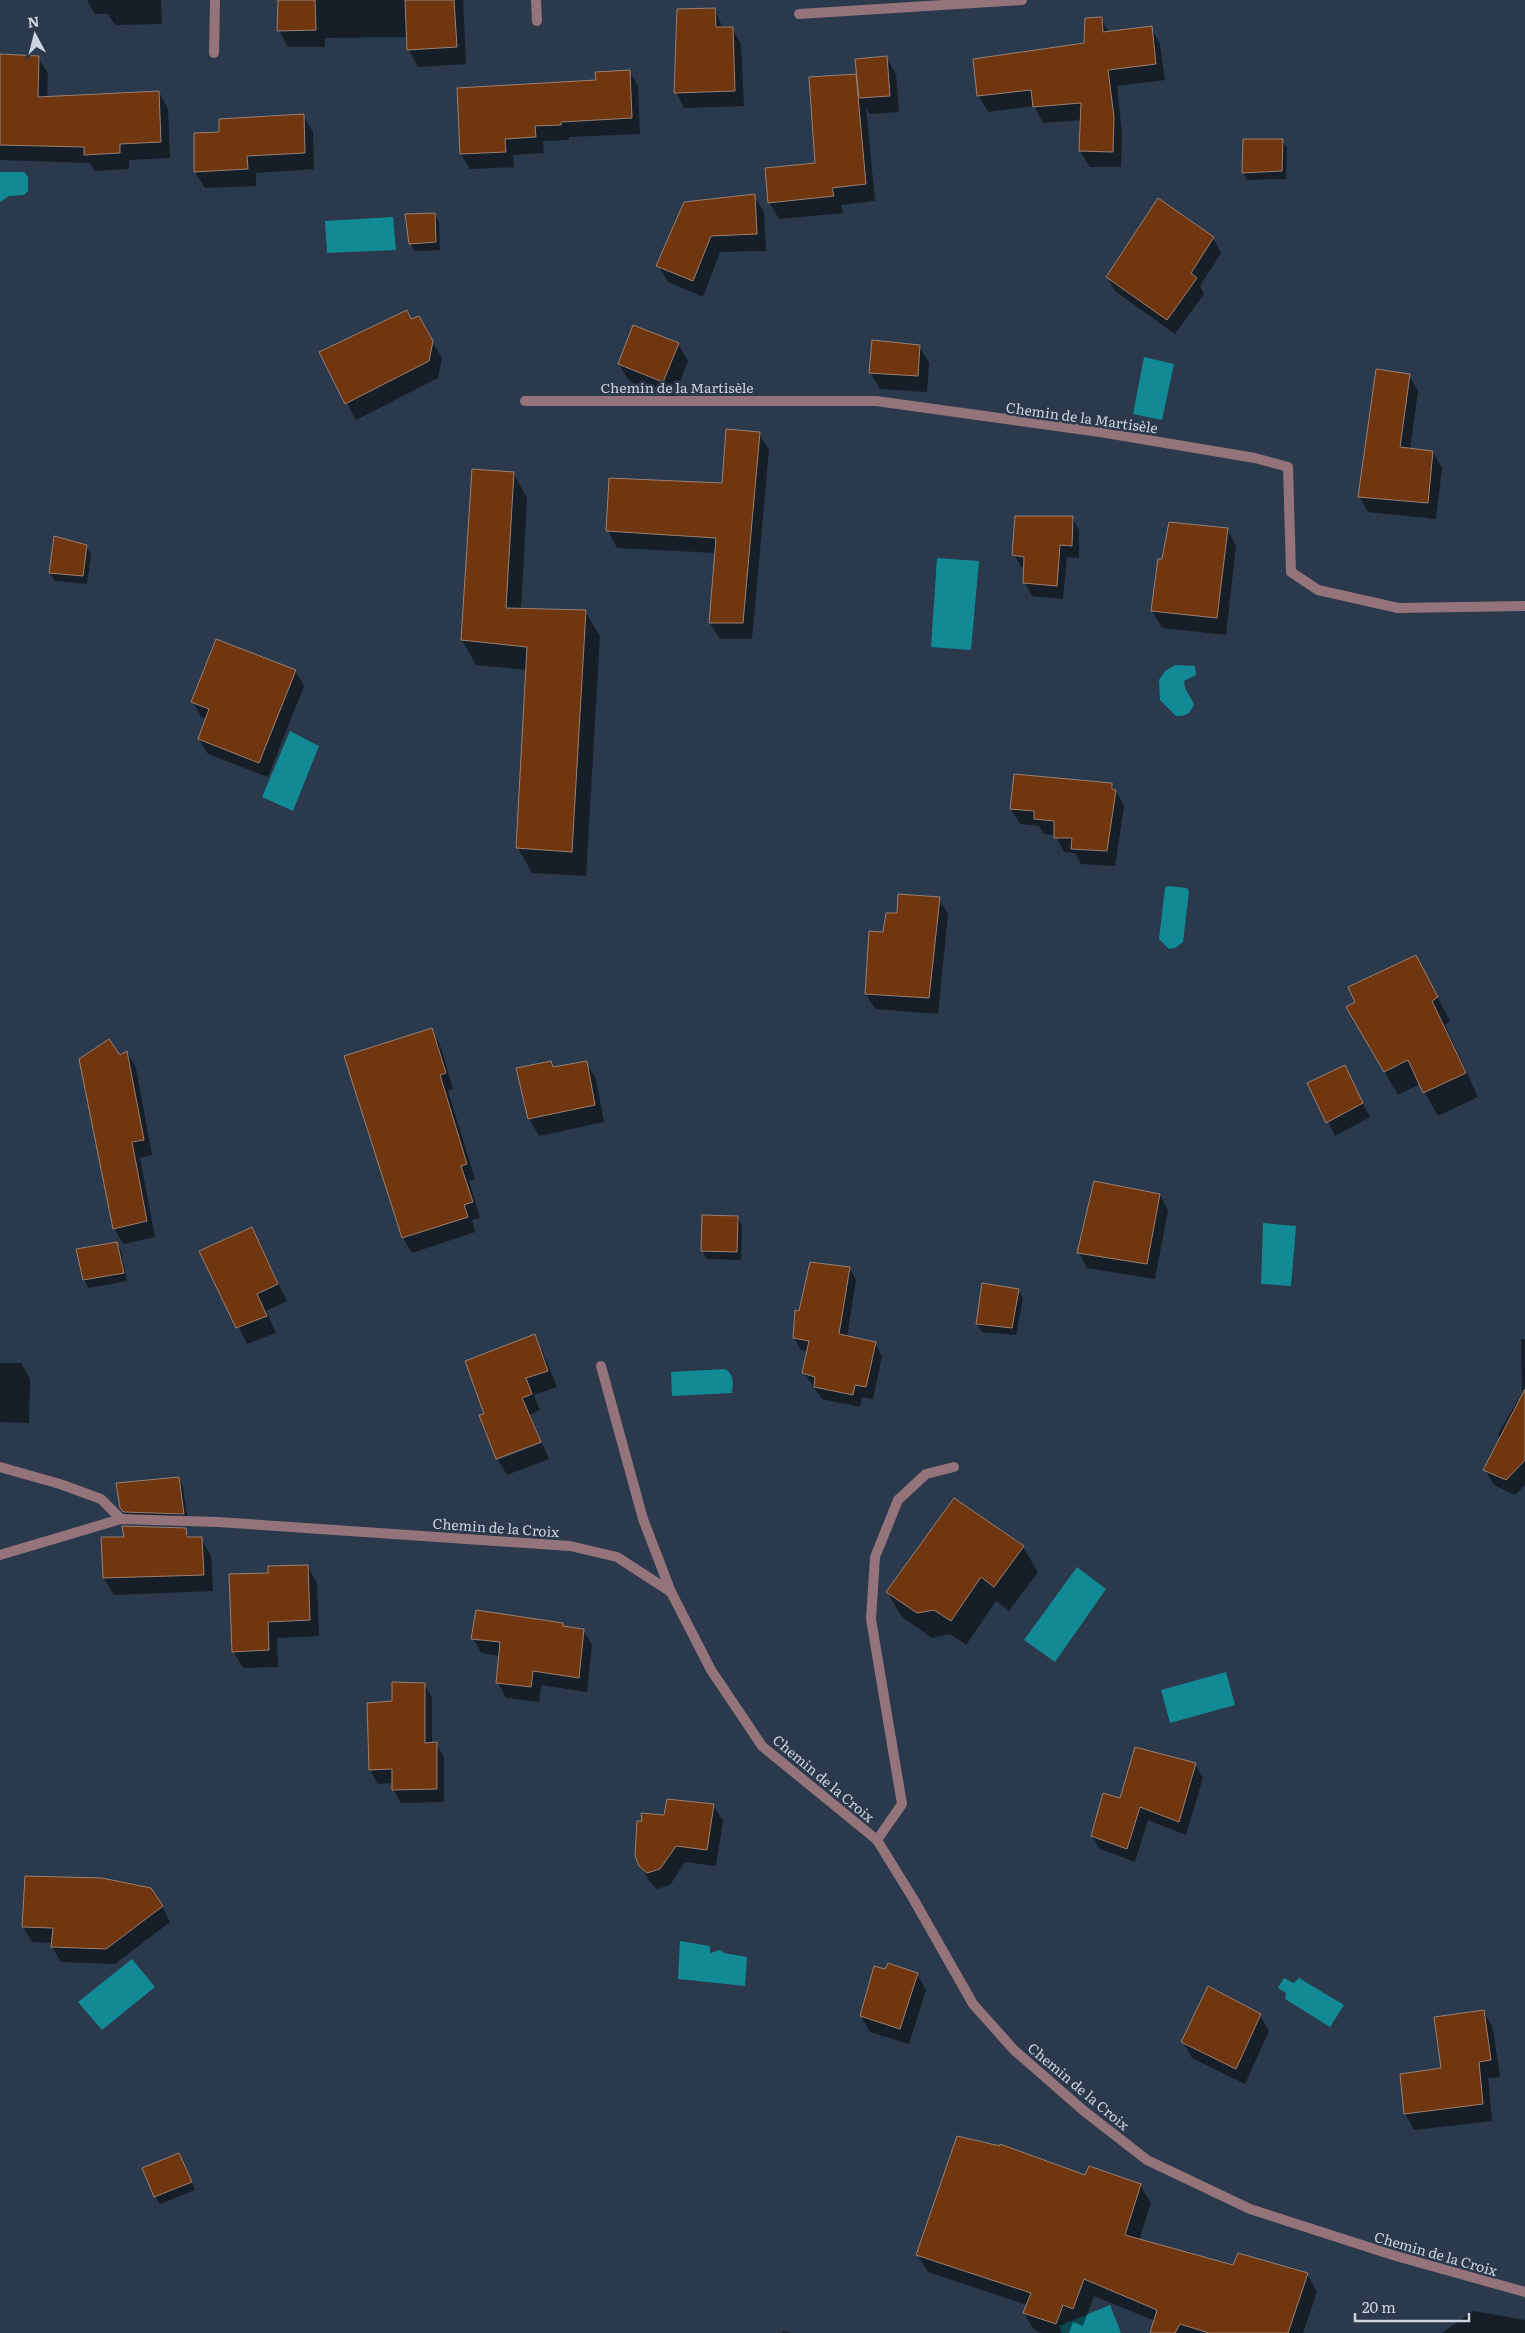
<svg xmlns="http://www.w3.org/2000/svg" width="1525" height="2333" font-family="Literata,serif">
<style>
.water{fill:#128a95}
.shadow{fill:#0007}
.building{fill:#70360f;stroke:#998073}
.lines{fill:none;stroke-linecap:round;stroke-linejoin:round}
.service{stroke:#94737b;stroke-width:10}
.minor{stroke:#94737b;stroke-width:10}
.labels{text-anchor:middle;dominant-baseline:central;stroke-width:5;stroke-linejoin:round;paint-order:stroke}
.street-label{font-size:14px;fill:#cad3de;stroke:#2a394b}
</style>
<rect width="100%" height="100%" fill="#2a394b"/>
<g class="water">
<path d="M 0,172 L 24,172 L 28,177 L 28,191 L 24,195 L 9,196 L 0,202 Z"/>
<path d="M 393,217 L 396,250 L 327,253 L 325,221 Z"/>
<path d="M 1144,357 L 1174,364 L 1162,420 L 1133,414 Z"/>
<path d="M 937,558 L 979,561 L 971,650 L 931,647 Z"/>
<path d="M 1175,665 L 1195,666 L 1196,675 L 1184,681 L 1185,688 L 1194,704 C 1190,714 1187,716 1176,716 L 1160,700 L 1159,680 L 1165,671 Z"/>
<path d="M 290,731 L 319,746 L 293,811 L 262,797 Z"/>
<path d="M 1168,886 L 1187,888 L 1189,891 L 1183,942 L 1175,948 L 1169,949 L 1159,939 L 1165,888 Z"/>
<path d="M 1263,1223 L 1296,1226 L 1291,1286 L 1261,1284 Z"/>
<path d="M 725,1369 C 735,1375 733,1383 732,1393 L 672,1396 L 671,1372 Z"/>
<path d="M 1077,1567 L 1106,1589 L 1055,1662 L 1024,1640 Z"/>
<path d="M 1226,1672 L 1235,1705 L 1170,1723 L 1161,1690 Z"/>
<path d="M 680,1941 L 710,1946 L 710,1953 L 720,1950 L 724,1953 L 747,1957 L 745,1986 L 678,1979 Z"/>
<path d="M 132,1959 L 155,1987 L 102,2030 L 78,2002 Z"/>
<path d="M 1284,1978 L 1294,1983 L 1299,1978 L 1344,2005 L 1330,2027 L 1285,1999 L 1286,1993 L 1278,1988 Z"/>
<path d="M 1110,2305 L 1121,2333 L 1062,2333 L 1059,2326 Z"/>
</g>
<g class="shadow">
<path d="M 87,0 L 161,0 L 162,24 L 115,25 L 108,14 L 95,14 Z"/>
<path d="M 279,0 L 463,0 L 466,64 L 418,67 L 409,50 L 408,37 L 325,38 L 325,47 L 288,47 L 279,30 Z"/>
<path d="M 714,9 L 723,28 L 732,28 L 741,44 L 744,106 L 684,108 L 676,92 Z"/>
<path d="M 1101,19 L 1109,33 L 1151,28 L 1160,44 L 1165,80 L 1117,86 L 1122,134 L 1121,167 L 1090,167 L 1080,151 L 1082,120 L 1043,123 L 1034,106 L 988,112 L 979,96 L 974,60 L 1085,44 Z"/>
<path d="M 38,57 L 48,74 L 47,98 L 159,92 L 168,109 L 170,158 L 129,160 L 129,169 L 95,171 L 90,163 L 0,160 L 0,79 Z"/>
<path d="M 886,57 L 896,74 L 899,112 L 870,114 L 866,108 L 875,201 L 841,205 L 843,213 L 779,219 L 769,202 L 816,164 L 855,75 L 858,80 Z"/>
<path d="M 629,71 L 638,86 L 640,134 L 569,137 L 569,140 L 543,141 L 544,153 L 513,155 L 514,167 L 470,169 L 461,154 L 597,81 Z"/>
<path d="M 303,115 L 313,132 L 314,169 L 256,173 L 256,186 L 205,188 L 195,172 L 221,133 Z"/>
<path d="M 1282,140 L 1287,148 L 1286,179 L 1247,180 L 1243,172 Z"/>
<path d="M 754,196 L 764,212 L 766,251 L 720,252 L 703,297 L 668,282 L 658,265 Z"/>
<path d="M 434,214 L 439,222 L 440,250 L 415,251 L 410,243 Z"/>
<path d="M 1213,238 L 1221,253 L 1200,286 L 1204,294 L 1175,334 L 1115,291 L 1107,277 Z"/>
<path d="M 407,311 L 412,320 L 418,318 L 442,358 L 438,378 L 356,420 L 321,353 Z"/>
<path d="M 678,344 L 688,361 L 673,399 L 629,381 L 619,364 Z"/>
<path d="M 919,346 L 929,363 L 927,392 L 880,389 L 870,372 Z"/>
<path d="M 1409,375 L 1418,391 L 1410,450 L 1433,452 L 1442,468 L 1436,519 L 1368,512 L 1359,496 Z"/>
<path d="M 759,434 L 769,450 L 752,639 L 720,639 L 710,623 L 716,553 L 617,548 L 608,531 L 610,480 L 723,484 Z"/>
<path d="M 473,470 L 513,473 L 527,498 L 521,610 L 585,611 L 600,636 L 586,876 L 532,873 L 518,848 L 527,670 L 476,665 L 462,640 Z"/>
<path d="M 1072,517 L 1079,530 L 1079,558 L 1067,557 L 1063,599 L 1032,596 L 1025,583 L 1025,568 L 1021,567 L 1014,554 Z"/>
<path d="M 1227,529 L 1236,546 L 1226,635 L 1162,628 L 1152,611 L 1164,560 Z"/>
<path d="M 86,546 L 91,554 L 87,584 L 55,581 L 50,573 Z"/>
<path d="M 295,671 L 304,686 L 268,777 L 208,754 L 199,739 L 207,719 L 201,717 L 193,702 Z"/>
<path d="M 1112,784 L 1124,806 L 1115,866 L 1081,864 L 1075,853 L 1064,852 L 1055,835 L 1044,834 L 1039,826 L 1020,824 L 1011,809 Z"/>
<path d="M 939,899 L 948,914 L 938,1014 L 875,1009 L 866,994 L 884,933 L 898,915 Z"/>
<path d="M 1429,980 L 1450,1021 L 1445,1025 L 1478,1097 L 1438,1116 L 1420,1084 L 1398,1095 L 1348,1008 Z"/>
<path d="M 431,1029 L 440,1045 L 453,1089 L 448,1091 L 475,1179 L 469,1181 L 480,1218 L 472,1220 L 475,1232 L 412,1253 L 403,1238 L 345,1057 Z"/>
<path d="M 127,1052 L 136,1068 L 152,1155 L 140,1158 L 155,1237 L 123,1244 L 114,1228 L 120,1057 Z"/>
<path d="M 551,1062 L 554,1068 L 586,1062 L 596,1079 L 604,1122 L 539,1136 L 529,1119 Z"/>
<path d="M 1344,1067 L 1370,1117 L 1335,1136 L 1309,1084 Z"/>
<path d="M 1160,1195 L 1168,1210 L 1155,1279 L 1087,1268 L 1079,1253 Z"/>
<path d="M 738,1218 L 742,1226 L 741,1260 L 707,1259 L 702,1250 Z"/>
<path d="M 251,1229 L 287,1301 L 266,1311 L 276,1333 L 247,1344 L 201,1252 Z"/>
<path d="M 117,1243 L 121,1251 L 127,1281 L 89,1288 L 84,1280 Z"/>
<path d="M 849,1268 L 856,1280 L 847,1337 L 875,1343 L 882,1356 L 873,1399 L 862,1397 L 860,1407 L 822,1399 L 804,1373 L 808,1352 L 801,1350 L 794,1338 Z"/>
<path d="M 1018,1290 L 1023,1298 L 1016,1335 L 982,1332 L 977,1324 Z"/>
<path d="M 534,1336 L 543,1352 L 557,1387 L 534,1395 L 540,1410 L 530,1415 L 541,1441 L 498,1457 L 498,1460 L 481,1416 L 486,1415 Z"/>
<path d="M 1521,1339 L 1525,1339 L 1525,1485 L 1515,1495 L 1494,1485 L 1485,1470 L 1501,1439 L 1498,1434 L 1522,1393 Z"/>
<path d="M 0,1363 L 21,1363 L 30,1379 L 29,1423 L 0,1422 Z"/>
<path d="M 542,1443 L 549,1459 L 507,1475 L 498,1460 Z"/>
<path d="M 179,1478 L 183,1487 L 188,1522 L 126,1516 L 121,1507 Z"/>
<path d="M 185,1529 L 190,1539 L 201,1539 L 211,1556 L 213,1591 L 114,1595 L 104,1578 L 125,1538 Z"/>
<path d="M 1023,1547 L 1038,1572 L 1009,1611 L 996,1601 L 966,1645 L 950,1634 L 932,1638 L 902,1617 L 887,1592 Z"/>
<path d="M 307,1566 L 317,1583 L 319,1636 L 277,1638 L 278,1667 L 243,1668 L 233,1651 L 270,1574 Z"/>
<path d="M 562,1624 L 565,1628 L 583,1630 L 592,1645 L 587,1692 L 541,1685 L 539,1702 L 506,1698 L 498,1683 L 500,1656 L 481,1653 L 473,1638 Z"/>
<path d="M 424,1684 L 432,1698 L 432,1744 L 436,1744 L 444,1757 L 444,1802 L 401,1803 L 393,1789 L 393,1783 L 378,1784 L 370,1770 L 368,1704 L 393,1703 Z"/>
<path d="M 1195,1764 L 1203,1778 L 1186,1835 L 1148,1820 L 1135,1862 L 1100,1849 L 1092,1836 L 1121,1799 Z"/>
<path d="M 713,1805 L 723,1821 L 716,1866 L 685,1862 L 670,1885 L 657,1889 L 650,1882 L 640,1865 L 665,1817 Z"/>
<path d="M 162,1906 L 170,1922 L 115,1964 L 61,1962 L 52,1947 L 52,1943 L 32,1942 L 23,1927 Z"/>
<path d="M 917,1974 L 926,1990 L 909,2044 L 870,2032 L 861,2016 Z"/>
<path d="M 1484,2012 L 1493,2028 L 1500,2077 L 1488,2078 L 1492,2121 L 1414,2130 L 1405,2113 L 1443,2069 Z"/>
<path d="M 1260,2015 L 1269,2031 L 1245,2084 L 1192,2058 L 1183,2042 Z"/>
<path d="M 179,2154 L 195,2190 L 160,2204 L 155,2196 Z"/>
<path d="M 1086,2177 L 1140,2185 L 1151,2203 L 1139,2240 L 1234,2267 L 1307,2274 L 1317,2292 L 1303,2333 L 1151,2333 L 1155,2321 L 1094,2296 L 1083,2326 L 1073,2322 L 1069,2333 L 1042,2333 L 1034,2330 L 1024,2313 L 1027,2305 L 928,2272 L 917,2254 Z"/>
<path d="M 1473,2311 L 1525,2320 L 1525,2333 L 1442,2333 Z"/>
<path d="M 782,2331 L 792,2333 L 782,2333 Z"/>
</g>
<g class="building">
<path d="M 278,0 L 315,0 L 316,30 L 277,31 Z"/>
<path d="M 405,0 L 454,0 L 457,47 L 407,50 Z"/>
<path d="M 715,8 L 716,27 L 733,27 L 735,91 L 674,93 L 677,9 Z"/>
<path d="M 1102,17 L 1103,32 L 1152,26 L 1156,64 L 1108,70 L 1114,117 L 1113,152 L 1079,151 L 1081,103 L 1033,107 L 1031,90 L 977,96 L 973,59 L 1084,43 L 1085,18 Z"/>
<path d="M 0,54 L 39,56 L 38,97 L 159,91 L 161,142 L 120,144 L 120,153 L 84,155 L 84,147 L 0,145 Z"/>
<path d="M 887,56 L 890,96 L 859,98 L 855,59 Z"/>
<path d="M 630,70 L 632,118 L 561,122 L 561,125 L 535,126 L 536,137 L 505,139 L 506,152 L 460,154 L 457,88 L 596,80 L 595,72 Z"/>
<path d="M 856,74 L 866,184 L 832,188 L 834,196 L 768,203 L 765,168 L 815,163 L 809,77 Z"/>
<path d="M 304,114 L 305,153 L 247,156 L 248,169 L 194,172 L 194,133 L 219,132 L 219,119 Z"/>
<path d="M 1243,139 L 1283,139 L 1282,171 L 1242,173 Z"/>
<path d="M 755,194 L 757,234 L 711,236 L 693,281 L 656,266 L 684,202 Z"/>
<path d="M 1158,198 L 1214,237 L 1191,273 L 1197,278 L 1167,320 L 1106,277 Z"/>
<path d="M 435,213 L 436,242 L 409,244 L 405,214 Z"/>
<path d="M 407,310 L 411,319 L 419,316 L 433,341 L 429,361 L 345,404 L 319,352 Z"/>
<path d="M 633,325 L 679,343 L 663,382 L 618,364 Z"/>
<path d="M 872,340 L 920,345 L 918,376 L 869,373 Z"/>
<path d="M 1376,369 L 1410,374 L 1400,447 L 1433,451 L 1428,503 L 1358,497 Z"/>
<path d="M 726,429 L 760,432 L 743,623 L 709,623 L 716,538 L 606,531 L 609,478 L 722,483 Z"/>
<path d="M 472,469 L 514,472 L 506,608 L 586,610 L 572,852 L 516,848 L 527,647 L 461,640 Z"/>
<path d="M 1015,516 L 1073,516 L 1072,546 L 1060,545 L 1057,586 L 1023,583 L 1024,557 L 1012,555 Z"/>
<path d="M 1169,522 L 1228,528 L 1217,618 L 1151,611 L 1158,559 L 1162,559 Z"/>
<path d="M 54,536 L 87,545 L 83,576 L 49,573 Z"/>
<path d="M 216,639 L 296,670 L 259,763 L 198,739 L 209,709 L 191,702 Z"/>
<path d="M 1014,774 L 1112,783 L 1112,789 L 1116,790 L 1107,851 L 1071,849 L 1072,838 L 1054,838 L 1054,821 L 1034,819 L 1034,811 L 1010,809 Z"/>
<path d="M 898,894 L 940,897 L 929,998 L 865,994 L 869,931 L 883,932 L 886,913 L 897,913 Z"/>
<path d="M 1416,955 L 1438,997 L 1432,1001 L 1466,1073 L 1423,1093 L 1408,1060 L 1384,1072 L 1346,1007 L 1355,1002 L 1348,987 Z"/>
<path d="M 432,1028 L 446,1073 L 440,1075 L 467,1164 L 461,1166 L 473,1202 L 464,1205 L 468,1217 L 402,1238 L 344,1056 Z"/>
<path d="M 109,1039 L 120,1055 L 127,1051 L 144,1140 L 132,1142 L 147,1221 L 113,1229 L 79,1059 Z"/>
<path d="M 551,1061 L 553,1067 L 587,1061 L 595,1105 L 528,1119 L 516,1068 Z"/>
<path d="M 1345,1065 L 1363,1103 L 1326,1123 L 1307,1083 Z"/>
<path d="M 1094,1181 L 1160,1194 L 1147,1264 L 1077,1253 Z"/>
<path d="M 702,1215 L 738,1216 L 737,1252 L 701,1251 Z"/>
<path d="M 252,1227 L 278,1284 L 257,1294 L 267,1316 L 236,1328 L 199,1251 Z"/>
<path d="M 117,1242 L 124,1273 L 83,1280 L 76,1249 Z"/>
<path d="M 810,1262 L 850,1267 L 839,1334 L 876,1342 L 866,1387 L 855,1385 L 853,1395 L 814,1387 L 815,1377 L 802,1373 L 809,1341 L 793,1338 L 795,1310 L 799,1311 Z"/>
<path d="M 982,1283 L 1019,1289 L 1012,1328 L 976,1324 Z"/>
<path d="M 535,1334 L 548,1371 L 526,1378 L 532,1394 L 522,1398 L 541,1442 L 496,1459 L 479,1415 L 484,1414 L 465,1361 Z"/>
<path d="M 1525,1389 L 1525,1460 L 1506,1480 L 1483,1470 Z"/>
<path d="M 179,1477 L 184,1514 L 124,1512 L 120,1508 L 116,1483 Z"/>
<path d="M 954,1498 L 1024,1546 L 994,1587 L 981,1577 L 951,1621 L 934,1610 L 917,1613 L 886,1592 Z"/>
<path d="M 122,1526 L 186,1528 L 187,1537 L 202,1537 L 204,1575 L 103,1578 L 101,1537 L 124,1537 Z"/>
<path d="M 308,1565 L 310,1620 L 268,1622 L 269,1650 L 232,1652 L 229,1574 L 268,1573 L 268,1566 Z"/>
<path d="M 476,1610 L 563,1623 L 563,1626 L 584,1629 L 579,1678 L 533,1671 L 531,1687 L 496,1683 L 500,1642 L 471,1639 Z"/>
<path d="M 392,1682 L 425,1683 L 425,1743 L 437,1742 L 437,1789 L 392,1790 L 392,1769 L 369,1770 L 367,1703 L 392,1701 Z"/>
<path d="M 1135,1747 L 1196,1763 L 1179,1822 L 1140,1807 L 1127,1849 L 1091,1836 L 1103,1793 L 1120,1798 Z"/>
<path d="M 667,1799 L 714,1804 L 707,1850 L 676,1846 L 660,1869 L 647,1873 L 639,1866 L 635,1856 L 637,1821 L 642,1821 L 641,1813 L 664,1815 Z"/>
<path d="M 25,1876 L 102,1878 L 151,1888 L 163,1906 L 106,1949 L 51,1947 L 53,1928 L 22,1927 Z"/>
<path d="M 888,1963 L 918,1973 L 900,2029 L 860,2016 L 874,1966 L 885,1969 Z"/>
<path d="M 1208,1986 L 1261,2014 L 1236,2069 L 1181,2042 Z"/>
<path d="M 1484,2010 L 1491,2060 L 1479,2062 L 1483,2104 L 1404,2114 L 1400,2074 L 1441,2068 L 1434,2017 Z"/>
<path d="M 957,2136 L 1000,2146 L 1000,2144 L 1085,2175 L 1089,2166 L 1141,2184 L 1125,2235 L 1233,2265 L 1238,2253 L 1308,2273 L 1288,2333 L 1209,2333 L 1180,2324 L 1175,2333 L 1150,2333 L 1157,2310 L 1084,2279 L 1073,2309 L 1063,2305 L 1056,2324 L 1023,2313 L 1031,2293 L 916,2255 Z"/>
<path d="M 179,2153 L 192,2182 L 154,2197 L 142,2168 Z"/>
</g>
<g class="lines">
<g class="service">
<path d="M 601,1366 L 643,1519 L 671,1592"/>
<path d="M 0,1467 L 60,1484 L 101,1499 L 121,1519"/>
<path d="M 877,1840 L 902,1804 L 871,1619 L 875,1557 L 898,1500 L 926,1474 L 954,1467"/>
</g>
<g class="minor">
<path d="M 536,0 L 537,21"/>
<path d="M 799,14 L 1022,0"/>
<path d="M 214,53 L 215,0"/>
<path d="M 525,401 L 876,401 L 1100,432 L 1255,458 L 1288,467 L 1291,572 L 1318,590 L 1398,608 L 1525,606"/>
<path d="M 0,1555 L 121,1519 L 218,1522 L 570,1546 L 617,1557 L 671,1592 L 711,1670 L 762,1746 L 877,1840 L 914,1900 L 973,2004 L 1014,2050 L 1084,2111 L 1147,2160 L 1250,2209 L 1396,2256 L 1525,2292"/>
</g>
</g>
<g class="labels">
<g class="street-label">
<text x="677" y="387">Chemin de la Martisèle</text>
<text transform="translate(1082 417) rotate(8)">Chemin de la Martisèle</text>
<text transform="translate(496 1527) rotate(4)">Chemin de la Croix</text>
<text transform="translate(824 1778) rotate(40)">Chemin de la Croix</text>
<text transform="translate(1079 2086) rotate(40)">Chemin de la Croix</text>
<text transform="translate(1436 2253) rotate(16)">Chemin de la Croix</text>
</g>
</g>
<g transform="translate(35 35) rotate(353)" stroke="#2a394b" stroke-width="4" paint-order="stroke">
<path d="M0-4L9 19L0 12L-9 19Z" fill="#cad3de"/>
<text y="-8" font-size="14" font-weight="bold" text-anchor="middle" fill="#cad3de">N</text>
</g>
<path d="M1355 2313v8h114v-8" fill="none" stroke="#cad3de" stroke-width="2.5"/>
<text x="1362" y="2313" font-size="15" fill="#cad3de" stroke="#2a394b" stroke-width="4" paint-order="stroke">20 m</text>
</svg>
